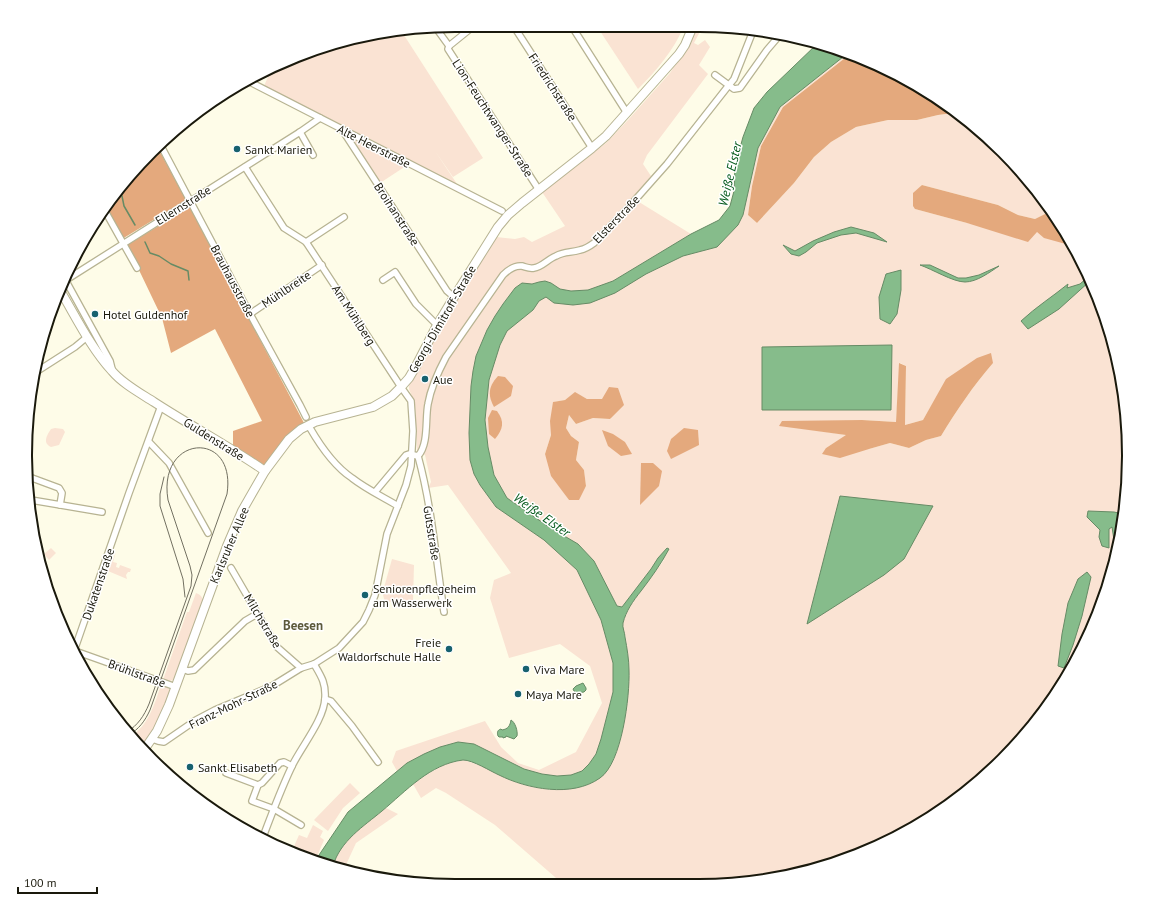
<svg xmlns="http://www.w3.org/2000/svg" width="1154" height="911" font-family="'PT Sans',sans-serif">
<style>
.green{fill:#fae3d3;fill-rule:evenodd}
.forest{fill:#e4a97d}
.water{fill:#86bc8b;stroke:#668b65}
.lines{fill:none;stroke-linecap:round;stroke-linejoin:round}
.stream{stroke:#668b65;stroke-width:1.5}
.street-casing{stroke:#b7b392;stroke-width:8}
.secondary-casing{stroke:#b7b392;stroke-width:10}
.street{stroke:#fff;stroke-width:5.5}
.secondary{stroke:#fff;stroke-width:8}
.tram{stroke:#727061;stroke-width:1}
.poi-dot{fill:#17616f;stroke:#fff;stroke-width:1.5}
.labels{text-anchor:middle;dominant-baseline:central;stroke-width:3;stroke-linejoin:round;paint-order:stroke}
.street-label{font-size:12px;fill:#1a190c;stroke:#fff}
.poi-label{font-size:12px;fill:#1a190c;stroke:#fff;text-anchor:start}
.water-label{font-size:13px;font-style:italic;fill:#065b1d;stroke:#fff}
.neighbourhood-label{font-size:13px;font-weight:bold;fill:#5c593b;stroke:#fff}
.rim{fill:none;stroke:#1a190c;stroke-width:2}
</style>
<rect width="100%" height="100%" fill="#fefce8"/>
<g class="green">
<path d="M 596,25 L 684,26 C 674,50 656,71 638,89 Z"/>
<path d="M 694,26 L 703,26 L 694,43 L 698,45 L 705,40 L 710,47 L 699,65 L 708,74 L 647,155 L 643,164 L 651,176 L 645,184 L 639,202 L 691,234 L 613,281 L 588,290 L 571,291 L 560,289 L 551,283 L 539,282 L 532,284 L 515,288 L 503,304 L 495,316 L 487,330 L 476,356 L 471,386 L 469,433 L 470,460 L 475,475 L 480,485 L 496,507 L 544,540 L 577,570 L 601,620 L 613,663 L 613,692 L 601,739 L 596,754 L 589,764 L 582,771 L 571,775 L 557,776 L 542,774 L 524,769 L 474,744 L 458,742 L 440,747 L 424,754 L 407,763 L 397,771 L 392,762 L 396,751 L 485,721 L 501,747 L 518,763 L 539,770 L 576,752 L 602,703 L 590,666 L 560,644 L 509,658 L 490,598 L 494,580 L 511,573 L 448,485 L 428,488 L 431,482 L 425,455 L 417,451 L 415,404 L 409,389 L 409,385 L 421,364 L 447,316 L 496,237 L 515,239 L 524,237 L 532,242 L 565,226 L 542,192 L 606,143 L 628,120 L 670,73 L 682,55 Z"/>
<path d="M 402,32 L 483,158 L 453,177 L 435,151 L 457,184 L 379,146 L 376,142 L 264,86 L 271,70 L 344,40 Z"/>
<path d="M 848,53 L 850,54 L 783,107 L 761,146 L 752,186 L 748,215 L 757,223 L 794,183 L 814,157 L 831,142 L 856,127 L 888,120 L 917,120 L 938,115 L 953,113 L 957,114 L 982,132 L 1022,172 L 1051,211 L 1035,219 L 1018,215 L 998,205 L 922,185 L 915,209 L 967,223 L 1037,232 L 1073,245 L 1073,244 L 1106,317 L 1125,400 L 1128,484 L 1123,514 L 1114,512 C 1103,526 1096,528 1103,546 L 1109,548 L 1109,529 L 1112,526 L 1114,540 L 1118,544 L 1114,567 L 1084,646 L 1040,718 L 982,779 L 914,828 L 826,865 L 820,863 L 785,872 L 771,878 L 727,885 L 561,886 L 563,884 L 495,825 L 446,793 L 436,788 L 421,798 L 413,784 L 431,772 L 446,764 L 464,760 L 482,766 L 515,782 L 532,787 L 552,790 L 571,789 L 582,787 L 600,778 L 611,765 L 618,747 L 626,713 L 629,671 L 626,638 L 622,624 L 629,607 L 664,560 L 658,558 L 651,569 L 622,607 L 617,606 L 594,561 L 578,544 L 549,527 L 507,498 L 494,475 L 488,447 L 485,420 L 489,380 L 500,345 L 507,331 L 533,310 L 539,301 L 546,296 L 554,303 L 559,303 L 646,274 L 683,256 L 717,247 L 743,215 L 758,147 L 780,107 ZM 900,363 L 906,366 L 905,425 L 923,420 L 933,403 L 993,363 C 973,386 957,410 941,436 L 926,440 L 909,448 L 890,443 L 869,449 L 826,448 L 847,435 L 779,425 L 862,420 L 896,422 ZM 575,393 L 587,399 L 603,399 L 611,419 L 593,418 L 576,424 L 569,415 L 566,428 L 571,436 L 579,442 L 576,460 L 584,470 L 586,486 L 579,499 L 569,500 L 561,488 L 545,454 L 551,435 L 554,402 L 565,400 Z"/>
<path d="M 353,139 L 406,166 L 380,183 Z"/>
<path d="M 55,428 L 63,429 L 65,432 L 59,445 L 51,447 C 42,443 47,435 51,429 Z"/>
<path d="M 51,548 L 56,553 L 49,560 L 44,554 Z"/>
<path d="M 116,552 L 113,562 L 117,563 L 116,567 L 119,568 L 120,565 L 131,569 L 130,572 L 128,572 L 126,575 L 127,579 L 108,571 Z"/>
<path d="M 392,559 L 414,565 L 413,600 L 385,602 L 383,595 L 383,591 Z"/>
<path d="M 196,593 C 201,595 203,597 203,603 L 174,680 L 168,681 L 163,680 L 187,612 L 189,612 Z"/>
<path d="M 161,685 L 166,686 L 171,691 C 164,712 154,730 141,748 L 130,737 C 149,725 154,705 161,685 Z"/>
<path d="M 350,783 L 360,793 L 343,808 L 328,831 L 314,820 Z"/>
<path d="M 386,808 L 398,814 L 356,843 L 345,867 L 350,871 L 333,866 C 341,840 366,824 386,808 Z"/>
<path d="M 313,825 L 323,831 L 320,837 L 324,840 L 315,861 L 291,853 L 299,835 L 307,838 Z"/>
</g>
<g class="forest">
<path d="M 850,54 L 914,83 L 957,114 L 953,113 L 938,115 L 917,120 L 888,120 L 856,127 L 831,142 L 814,157 L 794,183 L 757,223 L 748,215 L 752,186 L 761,146 L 783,107 Z"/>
<path d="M 157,146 L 186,200 L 122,239 L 106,210 L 151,151 Z"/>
<path d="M 922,185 L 998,205 L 1018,215 L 1035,219 L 1051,211 L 1071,240 L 1073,246 L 1044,238 L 1037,232 L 1028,242 L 967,223 L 915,209 L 913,206 L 913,193 Z"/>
<path d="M 190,207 L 304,423 L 291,433 L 266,466 L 233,447 L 233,431 L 262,421 L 215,329 L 171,353 L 162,318 L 127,245 Z"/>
<path d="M 991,353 L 993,363 C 973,386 957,410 941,436 L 926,440 L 909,448 L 890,443 L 869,449 L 840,458 L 822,454 L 826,448 L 846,435 L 779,426 L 782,421 L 862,420 L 896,422 L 899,363 L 906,366 L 905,425 L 923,420 L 946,379 L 977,358 Z"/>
<path d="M 498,376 L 505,377 L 513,386 L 511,396 L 494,407 C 487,394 489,386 498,376 Z"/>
<path d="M 609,387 L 618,388 L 624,405 L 610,419 L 593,418 L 576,424 L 569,415 L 566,428 L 571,436 L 579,442 L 576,460 L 584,470 L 586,486 L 579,500 L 569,500 L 551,476 L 545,454 L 551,435 L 550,421 L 553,402 L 565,400 L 575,392 L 587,399 L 602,399 Z"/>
<path d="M 492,410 L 497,411 C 505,422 503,429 495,439 L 489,434 L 488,418 Z"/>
<path d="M 684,428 L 698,430 L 699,445 L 671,459 L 667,451 L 671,439 Z"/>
<path d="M 602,430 L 613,434 L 625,442 L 632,454 L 621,456 L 608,446 Z"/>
<path d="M 641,463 L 653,463 L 662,471 L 659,486 L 640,505 Z"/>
</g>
<g class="water">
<path d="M 817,44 L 837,48 L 848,53 L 780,107 L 758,148 L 743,215 L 738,225 L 717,247 L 683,256 L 646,274 L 615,293 L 590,303 L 573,305 L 554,303 L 546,297 L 539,301 L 533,310 L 507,331 L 500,345 L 489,380 L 485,420 L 488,447 L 494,475 L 507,498 L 549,527 L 578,544 L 594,561 L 617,606 L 622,607 L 651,569 L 658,558 L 667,548 L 669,549 C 661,564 651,578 641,591 C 633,601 626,611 623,623 C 622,627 625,633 625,637 C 627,648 629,660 629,670 C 630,696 622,763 600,778 C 572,798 527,789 499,775 C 490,771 473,760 463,760 C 430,764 406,791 382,811 C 364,826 340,841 333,866 L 315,861 L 348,812 L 407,763 L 424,754 L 440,747 L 458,742 L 474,744 L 524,769 L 542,774 L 557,776 L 571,775 L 582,771 L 589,764 L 596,754 L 601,739 L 613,692 L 613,663 L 601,620 L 577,570 L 544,540 L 496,507 L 480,485 L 474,474 L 470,460 L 469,433 L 471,386 L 473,371 L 476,356 L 487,330 L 495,316 L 503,304 L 515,288 L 522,283 L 532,284 L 539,282 L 545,281 L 551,283 L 560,289 L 571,291 L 588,290 L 613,281 L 691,234 L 719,220 L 730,206 L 734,191 L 735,166 L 743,137 L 754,108 L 767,92 Z"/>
<path d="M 851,227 L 874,233 L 887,242 L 856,233 L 841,235 L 817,243 L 806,252 L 799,256 L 791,254 L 783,245 L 795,251 L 813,241 L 834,232 Z"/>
<path d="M 920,265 L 930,265 L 958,278 L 966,278 L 979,275 L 999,266 C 990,272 977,282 965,282 C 953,282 932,269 920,265 Z"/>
<path d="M 901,270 L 901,290 L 897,314 L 890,324 L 880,319 L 879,297 L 886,274 Z"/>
<path d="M 1088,277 L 1090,281 L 1059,309 L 1028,329 L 1021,321 C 1036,307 1052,297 1068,284 L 1067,288 L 1080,284 Z"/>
<path d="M 892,345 L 891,410 L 762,410 L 762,347 Z"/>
<path d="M 840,496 L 933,506 L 904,559 L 884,575 L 807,624 Z"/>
<path d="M 1088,511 L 1114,512 L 1123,514 L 1118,544 L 1114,540 L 1112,527 L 1109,529 L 1109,548 L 1102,546 L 1099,537 L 1100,530 L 1087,517 Z"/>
<path d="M 1087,572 L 1091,577 L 1082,616 L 1073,645 L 1064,668 L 1058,666 L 1062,634 L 1068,603 L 1078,579 Z"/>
<path d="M 583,683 L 586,688 L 586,690 L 584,692 L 577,693 L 574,691 L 573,689 L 576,686 Z"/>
<path d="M 511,720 C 515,722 518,731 517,736 L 514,739 L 506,736 L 506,737 L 503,738 L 503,737 L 499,737 L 498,736 C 497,733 497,730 501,729 L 502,730 C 508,729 510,726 511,720 Z"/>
<path d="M 820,863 L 826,865 L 810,871 L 771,878 L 807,865 Z"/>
</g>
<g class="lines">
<g class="stream">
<path d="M 120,192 L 122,196 L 124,206 L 135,225"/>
<path d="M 145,242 L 150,253 L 159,256 L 171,264 L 188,271 L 189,280"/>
</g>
<g class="street-casing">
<g id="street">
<path d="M 513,25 L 592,148"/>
<path d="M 571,25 L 627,113"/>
<path d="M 436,28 L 449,46 L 448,49 L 539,190"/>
<path d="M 449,46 L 475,25"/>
<path d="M 715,75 L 734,89 L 740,88 L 767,50 L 779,36"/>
<path d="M 246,80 L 502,211"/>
<path d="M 343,131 L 447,291 L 454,297"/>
<path d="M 300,132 L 313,155"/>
<path d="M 160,144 L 250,314 L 300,405 L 306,417"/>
<path d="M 105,211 L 137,268"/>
<path d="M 306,242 L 344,217"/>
<path d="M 66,280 L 300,132 L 320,118"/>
<path d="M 383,280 L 395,272 L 416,304 L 437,325"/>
<path d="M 66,281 L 110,361 L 112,369"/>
<path d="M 250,314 L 322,265"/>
<path d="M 36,372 L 75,347 L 87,337"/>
<path d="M 310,428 C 321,447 334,466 352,478 C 366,489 383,497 398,506"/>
<path d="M 149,442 L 169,463 L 208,533"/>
<path d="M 418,456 C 432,507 436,560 444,612"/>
<path d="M 28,480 L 32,478 L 59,488 L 62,493 L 60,505"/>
<path d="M 375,492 L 406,455 L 409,454 L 418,456 C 429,444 425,419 428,404 C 431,387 438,372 446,357 L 503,275 C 508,270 514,265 522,266 C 526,267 529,269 534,268 C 542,267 548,259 556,256 C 565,251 570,253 580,250 C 585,249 590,246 594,243 L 628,208 L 667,164 L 729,85 L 734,79 L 753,31"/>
<path d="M 31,500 L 102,512"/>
<path d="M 231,568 L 277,647 L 301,668"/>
<path d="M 74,651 L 129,493 L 161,406"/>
<path d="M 75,651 L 176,687"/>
<path d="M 183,669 L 188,671 L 194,670 L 245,621 L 257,614"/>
<path d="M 325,699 L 331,701 L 352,726 L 378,762"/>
<path d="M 152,739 L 158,741 L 164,742 L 196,720 L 215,710 L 272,686 L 301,668 L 314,664 L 339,648 L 363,622 L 369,610 L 375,595 L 387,534 L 406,485 L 411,466 L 413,431 L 411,401 L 401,387 L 306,242 L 284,228 L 245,167"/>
<path d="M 292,766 L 284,762 L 280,763 L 262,783 L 258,785 L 252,801 L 274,809 L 301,825"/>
<path d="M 226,773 L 258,785"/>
<path d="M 263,837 C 272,813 281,789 292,766 C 301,747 324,720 325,698 C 326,683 321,676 314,664"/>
</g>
</g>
<g class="secondary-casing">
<g id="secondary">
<path d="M 61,292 C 77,319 91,348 112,371 C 123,384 140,393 154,402 C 191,426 229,446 265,471"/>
<path d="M 144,750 L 157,731 L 169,705 L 227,546 L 242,511 L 250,497 L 265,471 L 289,439 L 301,429 L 315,422 L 373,407 L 392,396 L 401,387 L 409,378 L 416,366 L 437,325 L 454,297 L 498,227 L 508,215 L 522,203 L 592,148 L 606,136 L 679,54 L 685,45 L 693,26"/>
</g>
</g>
<use href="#street" class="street"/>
<use href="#secondary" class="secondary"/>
<g class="tram">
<path d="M 164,477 L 160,494 L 160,506 L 183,579 L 185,597"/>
<path d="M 127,732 C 138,725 144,716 149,704 L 191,586 L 192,575 L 190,566 L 168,500 C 157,434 237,429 227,494 L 150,710 C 145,721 139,729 129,735"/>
</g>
</g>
<g class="poi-dot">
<circle cx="237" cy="149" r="4"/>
<circle cx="95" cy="314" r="4"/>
<circle cx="425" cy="379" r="4"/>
<circle cx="365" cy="595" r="4"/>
<circle cx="449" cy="649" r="4"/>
<circle cx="526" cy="669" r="4"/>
<circle cx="518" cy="694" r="4"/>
<circle cx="190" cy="767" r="4"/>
</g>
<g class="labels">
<g class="street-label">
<text transform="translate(553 87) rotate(57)">Friedrichstraße</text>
<text transform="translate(493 118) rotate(57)">Lion-Feuchtwanger-Straße</text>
<text transform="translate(374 146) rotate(27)">Alte Heerstraße</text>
<text transform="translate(183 205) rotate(-32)">Ellernstraße</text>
<text transform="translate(397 214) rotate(57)">Broihanstraße</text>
<text transform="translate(616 219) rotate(-46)">Elsterstraße</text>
<text transform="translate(233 281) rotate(62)">Brauhausstraße</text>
<text transform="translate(286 289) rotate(-34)">Mühlbreite</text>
<text transform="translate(354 315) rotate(57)">Am Mühlberg</text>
<text transform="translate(442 319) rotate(-60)">Georgi-Dimitroff-Straße</text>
<text transform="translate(214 439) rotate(32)">Guldenstraße</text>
<text transform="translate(432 533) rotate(81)">Gutsstraße</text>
<text transform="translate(229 545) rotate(-67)">Karlsruher Allee</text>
<text transform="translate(98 584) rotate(-71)">Dukatenstraße</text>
<text transform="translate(263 621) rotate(59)">Milchstraße</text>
<text transform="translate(137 673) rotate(20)">Brühlstraße</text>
<text transform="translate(233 704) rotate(-26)">Franz-Mohr-Straße</text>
</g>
<g class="poi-label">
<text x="245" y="149">Sankt Marien</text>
<text x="103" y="314">Hotel Guldenhof</text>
<text x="433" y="379">Aue</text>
<text x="373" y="588">Seniorenpflegeheim<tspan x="373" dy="14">am Wasserwerk</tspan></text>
<text x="441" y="642" text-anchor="end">Freie<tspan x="441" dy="14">Waldorfschule Halle</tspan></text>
<text x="534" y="669">Viva Mare</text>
<text x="526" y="694">Maya Mare</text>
<text x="198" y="767">Sankt Elisabeth</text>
</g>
<g class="water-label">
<text transform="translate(730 174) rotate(-77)">Weiße Elster</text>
<text transform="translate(542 515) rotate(35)">Weiße Elster</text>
</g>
<g class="neighbourhood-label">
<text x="303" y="625">Beesen</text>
</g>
</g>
<path d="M0 0H1154V911H0ZM455 32H699A423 423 0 0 1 1122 455V456A423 423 0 0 1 699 879H455A423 423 0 0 1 32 456V455A423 423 0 0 1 455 32Z" fill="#fff" fill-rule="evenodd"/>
<path class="rim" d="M455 32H699A423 423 0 0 1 1122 455V456A423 423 0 0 1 699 879H455A423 423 0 0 1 32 456V455A423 423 0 0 1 455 32Z"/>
<path d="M18 887v6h79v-6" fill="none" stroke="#1a190c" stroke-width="2"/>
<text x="24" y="887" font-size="12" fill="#1a190c" stroke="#ffffff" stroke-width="3" paint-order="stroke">100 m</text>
</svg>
